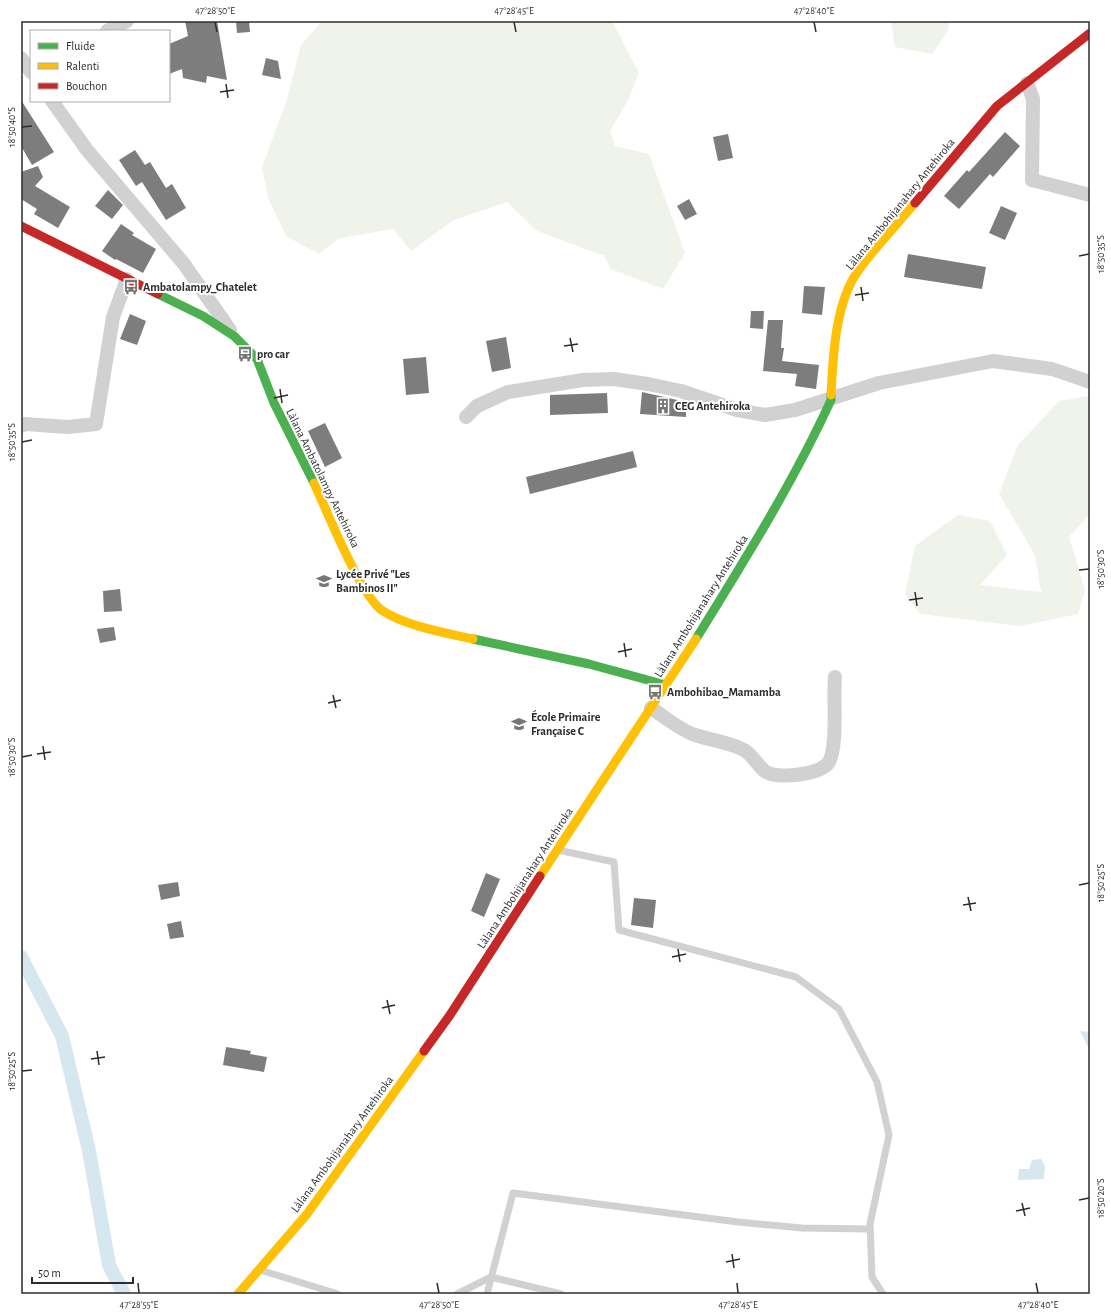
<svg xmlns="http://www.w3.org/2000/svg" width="1111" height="1315" font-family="'Alegreya Sans',sans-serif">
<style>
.green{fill:#f0f3ea}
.water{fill:#d6e7f0}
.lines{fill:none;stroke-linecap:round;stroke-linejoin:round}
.canal{stroke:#d6e7f0;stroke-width:14}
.building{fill:#7d7d7d}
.lane{stroke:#d1d1d1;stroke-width:7}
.street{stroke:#d1d1d1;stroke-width:14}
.fast{stroke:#4caf50;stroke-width:9}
.slow{stroke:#ffc107;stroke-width:9}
.jam{stroke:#c62828;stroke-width:9}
.ticks{fill:none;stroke:#2c2c2c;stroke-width:1.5}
.labels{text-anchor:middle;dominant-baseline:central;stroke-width:4;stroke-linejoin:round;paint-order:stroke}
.street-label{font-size:12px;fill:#2c2c2c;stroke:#fff}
.poi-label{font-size:12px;font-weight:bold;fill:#2c2c2c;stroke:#fff;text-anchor:start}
.neatline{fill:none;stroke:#2c2c2c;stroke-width:1.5}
.ticks-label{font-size:10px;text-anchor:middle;fill:#2c2c2c}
</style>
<rect width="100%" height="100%" fill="#fff"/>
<g class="green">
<path d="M 322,21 L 612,21 L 639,73 L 628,100 L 610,131 L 615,146 L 649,154 L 685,253 L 663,289 L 611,269 L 604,256 L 537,231 L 507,202 L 454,220 L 411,251 L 393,229 L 340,238 L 319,254 L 286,236 L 268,198 L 262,167 L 287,100 L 301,45 Z"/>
<path d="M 891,21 L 950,21 L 948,30 L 932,54 L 895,47 Z"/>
<path d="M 1090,396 L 1090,514 L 1069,537 L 1085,590 L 1078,614 L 1020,626 L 920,614 L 905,594 L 915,546 L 958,515 L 990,521 L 1007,555 L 980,585 L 1041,592 L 1035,555 L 999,494 L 1018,445 L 1059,401 Z"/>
</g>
<g class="water">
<path d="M 1080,1031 L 1090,1032 L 1090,1051 Z"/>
<path d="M 1041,1159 L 1045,1166 L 1044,1179 L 1018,1180 L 1019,1169 L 1029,1169 L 1032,1160 Z"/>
</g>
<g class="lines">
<path class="canal" d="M 21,957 L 62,1036 L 89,1151 L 109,1265 L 124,1294"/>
</g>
<g class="building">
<path d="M 185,21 L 217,21 L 227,80 L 207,76 L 206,83 L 183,78 L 182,69 L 169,74 L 169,44 L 188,36 Z"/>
<path d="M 236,21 L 249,21 L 250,32 L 237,33 Z"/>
<path d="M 266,58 L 278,61 L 281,79 L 262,75 Z"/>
<path d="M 21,100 L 54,152 L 32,165 L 21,146 Z"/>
<path d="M 1005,132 L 1020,146 L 993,177 L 990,174 L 959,209 L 944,196 L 967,170 L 969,172 Z"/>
<path d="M 728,134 L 733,158 L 718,161 L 713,137 Z"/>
<path d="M 135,150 L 145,165 L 150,162 L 166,188 L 172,184 L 186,208 L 166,220 L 142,182 L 136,186 L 119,160 Z"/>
<path d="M 38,166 L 43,177 L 35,186 L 70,207 L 58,228 L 34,214 L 37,209 L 21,199 L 21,172 Z"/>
<path d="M 108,190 L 123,205 L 112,219 L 95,206 Z"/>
<path d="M 689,199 L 697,214 L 685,220 L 677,206 Z"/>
<path d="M 1001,206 L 1017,213 L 1005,240 L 989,233 Z"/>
<path d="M 121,224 L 134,233 L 132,235 L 156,249 L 143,273 L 116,259 L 115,260 L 102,251 Z"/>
<path d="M 908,254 L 986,267 L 982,289 L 904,277 Z"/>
<path d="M 804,286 L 825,287 L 822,315 L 802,313 Z"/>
<path d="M 751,311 L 764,311 L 763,329 L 750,328 Z"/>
<path d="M 130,314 L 146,321 L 137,345 L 120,339 Z"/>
<path d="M 768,320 L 783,320 L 781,348 L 784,348 L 782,361 L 819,365 L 816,389 L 795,386 L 797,374 L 763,371 Z"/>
<path d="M 506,337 L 511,368 L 492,372 L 486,341 Z"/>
<path d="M 426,357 L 429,393 L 406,395 L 403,359 Z"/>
<path d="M 642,392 L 686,402 L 686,417 L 640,414 Z"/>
<path d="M 607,393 L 608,413 L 550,415 L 550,395 Z"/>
<path d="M 325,423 L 342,458 L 325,467 L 308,431 Z"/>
<path d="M 633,451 L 637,467 L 530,494 L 526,477 Z"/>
<path d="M 120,589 L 122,611 L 104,612 L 103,591 Z"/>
<path d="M 114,627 L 116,640 L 100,643 L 97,629 Z"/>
<path d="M 486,873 L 500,879 L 484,917 L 471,911 Z"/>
<path d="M 178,882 L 180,896 L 161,900 L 158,885 Z"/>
<path d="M 634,898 L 656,900 L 653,928 L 631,925 Z"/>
<path d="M 181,921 L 184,937 L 170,939 L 167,924 Z"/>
<path d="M 226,1047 L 251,1051 L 250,1054 L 267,1057 L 264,1072 L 223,1065 Z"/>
</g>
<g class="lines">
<g class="lane">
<path d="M 558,850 L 614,862 L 619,930 L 796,977 L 839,1009 L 877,1082 L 889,1135 L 870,1224 L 872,1277 L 883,1294"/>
<path d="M 260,1270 L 338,1294"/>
<path d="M 457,1294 L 491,1277 L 561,1294"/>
<path d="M 487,1294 L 513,1193 L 738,1222 L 802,1228 L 870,1229"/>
</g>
<g class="street">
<path d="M 107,31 L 127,21"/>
<path d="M 21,58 L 31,72"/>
<path d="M 1027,83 L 1033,99 L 1032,180 L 1090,195"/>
<path d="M 52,101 L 87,150 L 184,264 L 230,330"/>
<path d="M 466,417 L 477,406 L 508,392 L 583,380 L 614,379 L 648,384 L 681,391 L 737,410 L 765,415 L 795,410 L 879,383 L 993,361 L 1052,369 L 1090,382"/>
<path d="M 21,426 L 25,424 L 68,427 L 96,424 L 113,317 L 127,279"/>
<path d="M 651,708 C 665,717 680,730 695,735 C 711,740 727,742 742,749 C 752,753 757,766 766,772 C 778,779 821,775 829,762 C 838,745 833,698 835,677"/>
</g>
<g class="fast">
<path d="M 158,294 L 203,316 L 234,336 L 257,359 L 274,403 L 314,483"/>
<path d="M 473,639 L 589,664 L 666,685"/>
<path d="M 696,639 C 744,561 793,483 831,400 L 831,395"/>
</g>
<g class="slow">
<path d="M 831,395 C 833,357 835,303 858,271 C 875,247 896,226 915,203"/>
<path d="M 314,483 C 326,509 362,599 383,611 C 406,626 446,633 473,639"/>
<path d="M 540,876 L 696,639"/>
<path d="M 238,1294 L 307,1214 L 424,1051"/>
</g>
<g class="jam">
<path d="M 915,203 L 997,106 L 1090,33"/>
<path d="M 21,226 L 158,294"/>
<path d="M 424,1051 L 450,1015 L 540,876"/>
</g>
</g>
<path class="ticks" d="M 215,22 L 217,32M 514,22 L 516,32M 814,22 L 816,32M 226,84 L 228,98M 220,92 L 234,90M 22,127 L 32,126M 1079,256 L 1089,254M 861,287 L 863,301M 855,295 L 869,293M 570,338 L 573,352M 564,346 L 578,344M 280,389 L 282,403M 274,398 L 288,395M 22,442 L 32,440M 1079,570 L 1089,569M 915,592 L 917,606M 909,600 L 923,598M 624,643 L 626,657M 618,652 L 632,649M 333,695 L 336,708M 328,703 L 341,700M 43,746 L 45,760M 37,754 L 51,752M 22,757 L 32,755M 1079,885 L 1089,883M 968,897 L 971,911M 963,905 L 976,903M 678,949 L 680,962M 672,957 L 686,954M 387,1000 L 390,1014M 382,1008 L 395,1005M 97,1051 L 99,1065M 91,1059 L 105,1057M 22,1071 L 32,1070M 1079,1200 L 1089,1198M 1022,1203 L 1025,1216M 1016,1211 L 1030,1208M 732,1254 L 734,1268M 726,1262 L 740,1259M 138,1283 L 139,1293M 437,1283 L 439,1293M 737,1283 L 738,1293M 1036,1283 L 1038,1293"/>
<defs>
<g id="bus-bare" transform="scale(1.2)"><path d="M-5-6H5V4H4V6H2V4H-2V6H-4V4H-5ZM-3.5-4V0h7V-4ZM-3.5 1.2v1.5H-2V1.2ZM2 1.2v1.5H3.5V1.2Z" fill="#767676" stroke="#fff" stroke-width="2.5" paint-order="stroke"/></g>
<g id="building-bare" transform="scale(1.2)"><path d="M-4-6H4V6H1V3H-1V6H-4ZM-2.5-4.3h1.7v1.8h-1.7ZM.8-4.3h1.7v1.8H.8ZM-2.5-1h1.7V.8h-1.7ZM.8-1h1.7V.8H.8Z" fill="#767676" stroke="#fff" stroke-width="2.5" paint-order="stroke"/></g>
<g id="school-bare" transform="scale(1.2)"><path d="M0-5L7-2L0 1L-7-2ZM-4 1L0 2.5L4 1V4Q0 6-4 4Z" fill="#767676" stroke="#fff" stroke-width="2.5" paint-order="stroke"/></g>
</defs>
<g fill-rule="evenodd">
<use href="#bus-bare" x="131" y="287"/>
<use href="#bus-bare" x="245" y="354"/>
<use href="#building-bare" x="663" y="406"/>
<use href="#school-bare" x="324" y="581"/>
<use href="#bus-bare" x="655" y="692"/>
<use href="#school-bare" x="519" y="724"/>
</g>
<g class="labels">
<g class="street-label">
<text transform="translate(900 204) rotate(-51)">Làlana Ambohijanahary Antehiroka</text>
<text transform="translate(323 478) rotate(64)">Làlana Ambatolampy Antehiroka</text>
<text transform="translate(701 606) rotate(-58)">Làlana Ambohijanahary Antehiroka</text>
<text transform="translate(525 878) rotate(-57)">Làlana Ambohijanahary Antehiroka</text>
<text transform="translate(342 1144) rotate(-54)">Làlana Ambohijanahary Antehiroka</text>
</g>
<g class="poi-label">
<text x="143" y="287">Ambatolampy_Chatelet</text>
<text x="257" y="354">pro car</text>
<text x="675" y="406">CEG Antehiroka</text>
<text x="336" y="574">Lycée Privé "Les<tspan x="336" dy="14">Bambinos II"</tspan></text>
<text x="667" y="692">Ambohibao_Mamamba</text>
<text x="531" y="717">École Primaire<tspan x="531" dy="14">Française C</tspan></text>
</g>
</g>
<rect width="1111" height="1315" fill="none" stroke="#ffffff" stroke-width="44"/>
<rect x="30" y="30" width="140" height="72" fill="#ffffff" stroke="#ababab"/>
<rect x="38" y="43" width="20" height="6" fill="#4caf50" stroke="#ababab"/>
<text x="66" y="50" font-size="12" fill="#2c2c2c">Fluide</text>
<rect x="38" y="63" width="20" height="6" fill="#ffc107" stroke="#ababab"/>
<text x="66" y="70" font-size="12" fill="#2c2c2c">Ralenti</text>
<rect x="38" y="83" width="20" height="6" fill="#c62828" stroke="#ababab"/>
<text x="66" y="90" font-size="12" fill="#2c2c2c">Bouchon</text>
<path d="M32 1277v6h101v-6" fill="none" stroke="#2c2c2c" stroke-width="2"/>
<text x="38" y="1277" font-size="12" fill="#2c2c2c" stroke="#ffffff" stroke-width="3" paint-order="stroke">50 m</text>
<rect x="22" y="22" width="1067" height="1271" class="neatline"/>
<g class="ticks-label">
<text x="215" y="14">47°28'50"E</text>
<text x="514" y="14">47°28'45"E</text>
<text x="814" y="14">47°28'40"E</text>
<text transform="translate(11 127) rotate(-90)" y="4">18°50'40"S</text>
<text transform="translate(1100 254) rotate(-90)" y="4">18°50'35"S</text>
<text transform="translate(11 442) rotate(-90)" y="4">18°50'35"S</text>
<text transform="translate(1100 569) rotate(-90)" y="4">18°50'30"S</text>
<text transform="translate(11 757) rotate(-90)" y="4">18°50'30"S</text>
<text transform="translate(1100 883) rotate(-90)" y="4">18°50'25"S</text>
<text transform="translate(11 1071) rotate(-90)" y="4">18°50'25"S</text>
<text transform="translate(1100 1198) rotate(-90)" y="4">18°50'20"S</text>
<text x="139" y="1308">47°28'55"E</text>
<text x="439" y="1308">47°28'50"E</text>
<text x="738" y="1308">47°28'45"E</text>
<text x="1038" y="1308">47°28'40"E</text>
</g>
</svg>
